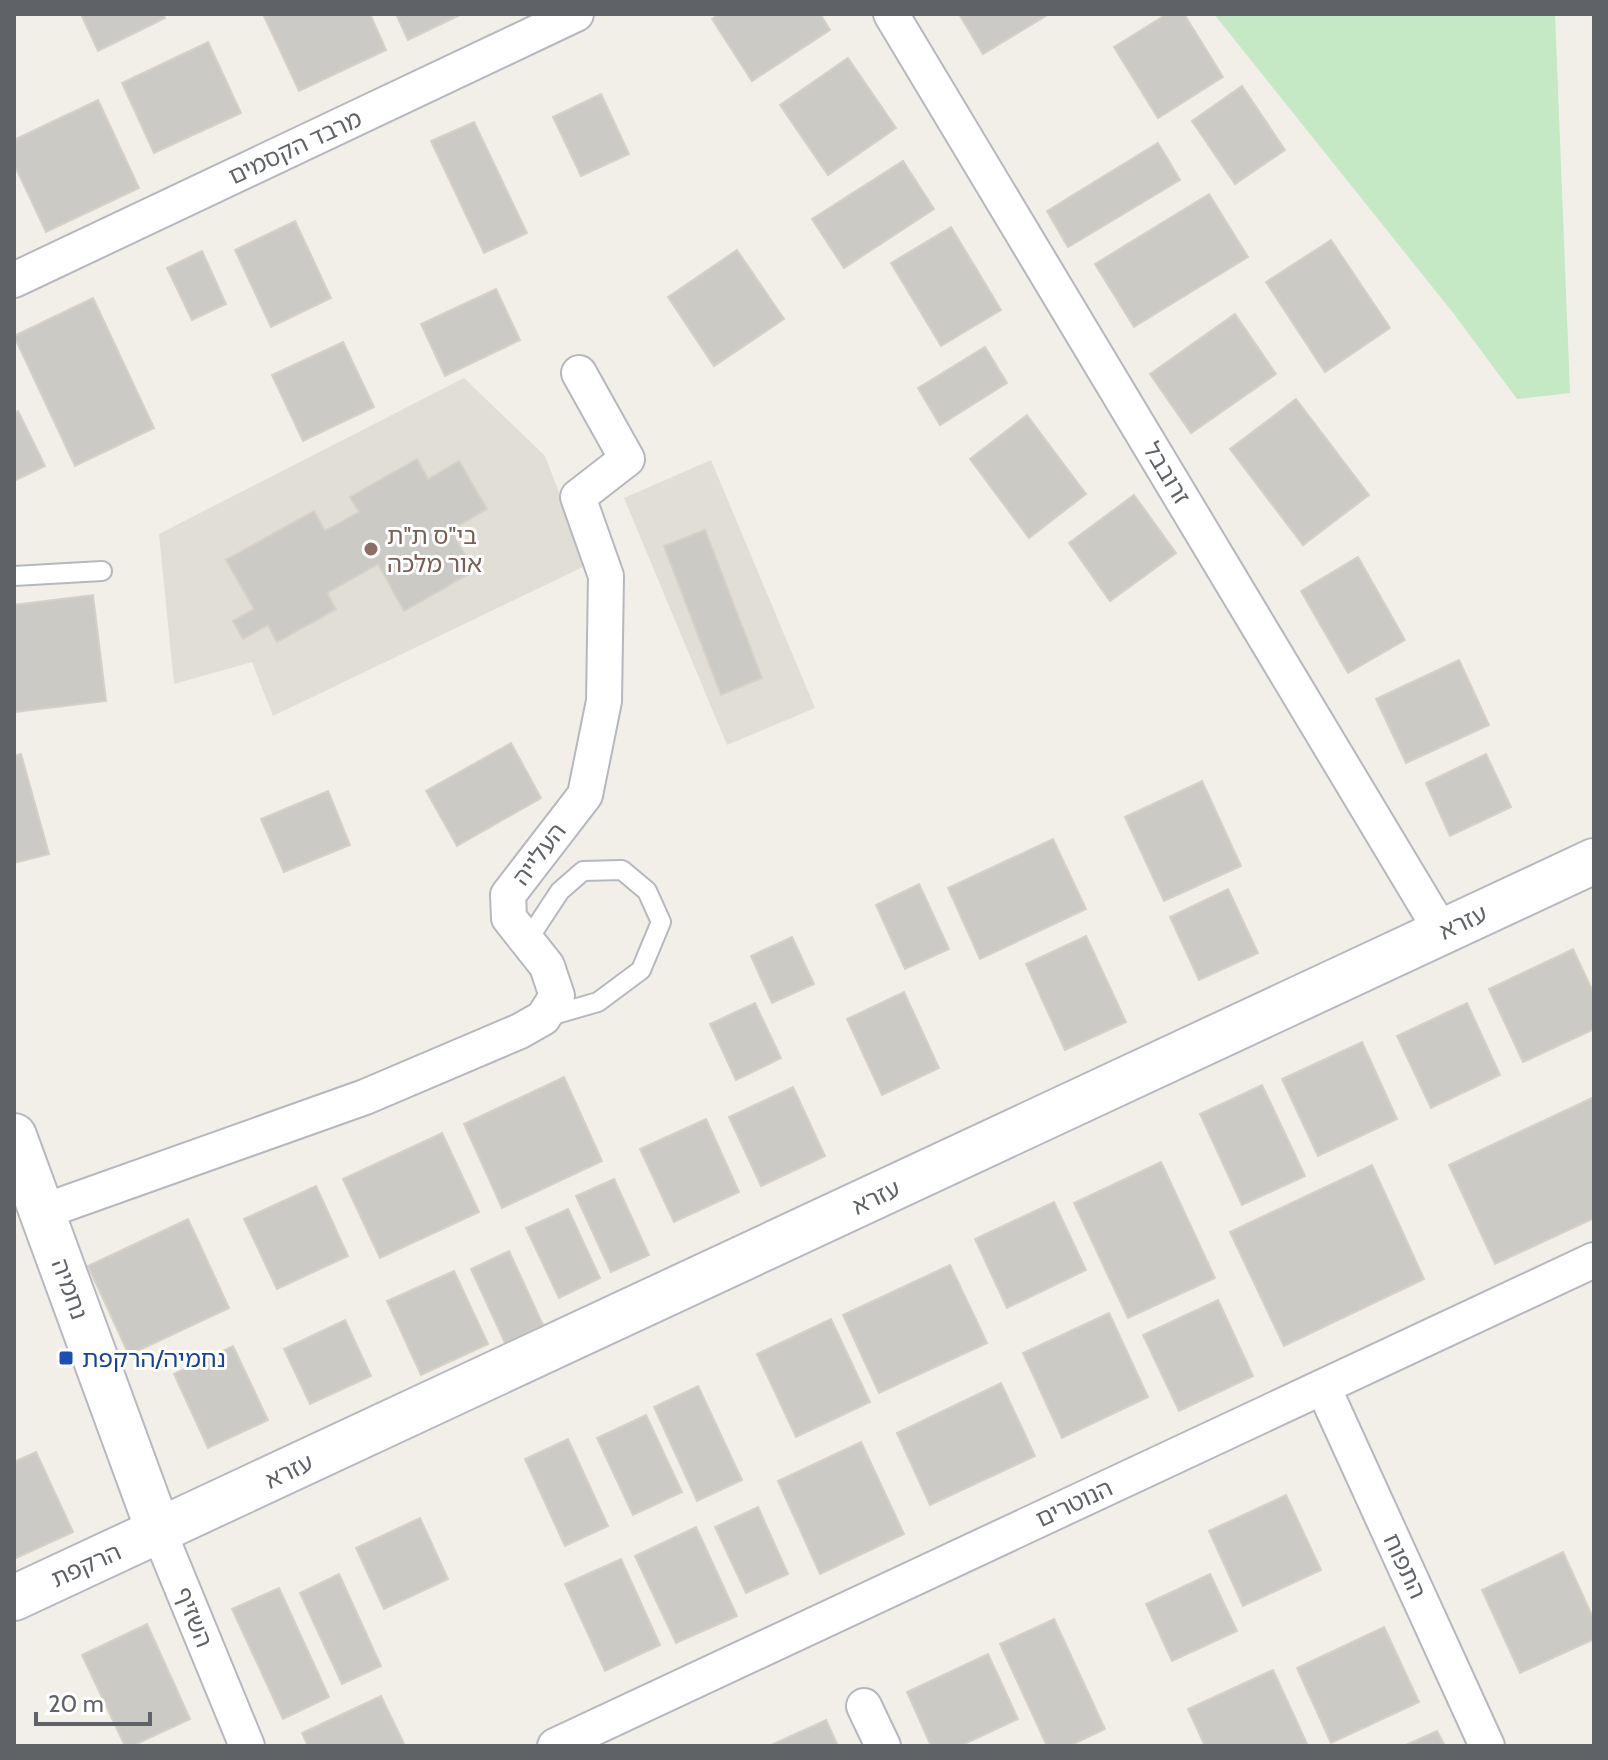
<svg xmlns="http://www.w3.org/2000/svg" width="1608" height="1760" font-family="Cabin,'Noto Sans Hebrew',sans-serif">
<style>
.education{fill:#e1ded6}
.green{fill:#c5e8c5}
.building{fill:#cccac5;stroke:#d6d1c6;stroke-width:2}
.lines{fill:none;stroke-linecap:round;stroke-linejoin:round}
.lane-casing{stroke:#b5b8bc;stroke-width:22}
.street-casing{stroke:#b5b8bc;stroke-width:38}
.secondary-casing{stroke:#b6babf;stroke-width:48}
.lane{stroke:#fff;stroke-width:18}
.street{stroke:#fff;stroke-width:34}
.secondary{stroke:#fff;stroke-width:44}
.education-dot{fill:#8d6e63;stroke:#fff;stroke-width:3}
.transit-dot{fill:#1a4fb4;stroke:#fff;stroke-width:3}
.labels{text-anchor:middle;dominant-baseline:central;stroke-width:6;stroke-linejoin:round;paint-order:stroke}
.street-label{font-size:24px;fill:#5f6368;stroke:#fff}
.education-label{font-size:24px;fill:#785e54;stroke:#fff;text-anchor:start}
.transit-label{font-size:24px;fill:#164399;stroke:#fff;text-anchor:start}
</style>
<rect width="100%" height="100%" fill="#f1efe8"/>
<g class="education">
<path d="M 464,378 L 545,456 L 587,565 L 273,716 L 252,662 L 174,684 L 159,534 Z"/>
<path d="M 711,460 L 815,708 L 727,745 L 624,498 Z"/>
</g>
<path class="green" d="M 1214,14 L 1555,14 L 1570,393 L 1517,399 L 1454,314 Z"/>
<g class="building">
<path d="M 81,14 L 163,14 L 165,18 L 98,51 Z"/>
<path d="M 269,14 L 370,14 L 386,50 L 299,91 L 264,16 Z"/>
<path d="M 396,14 L 462,14 L 408,40 Z"/>
<path d="M 719,14 L 820,14 L 830,30 L 752,81 L 712,19 Z"/>
<path d="M 959,14 L 1049,14 L 983,54 Z"/>
<path d="M 1167,14 L 1184,14 L 1223,77 L 1158,118 L 1114,47 Z"/>
<path d="M 208,42 L 241,113 L 154,153 L 122,83 Z"/>
<path d="M 848,58 L 896,128 L 828,175 L 780,105 Z"/>
<path d="M 1242,86 L 1285,150 L 1235,184 L 1192,121 Z"/>
<path d="M 601,94 L 629,154 L 581,176 L 553,117 Z"/>
<path d="M 98,100 L 139,188 L 46,232 L 14,164 L 14,140 Z"/>
<path d="M 474,122 L 527,233 L 484,253 L 431,141 Z"/>
<path d="M 1158,143 L 1180,180 L 1068,247 L 1047,211 Z"/>
<path d="M 903,161 L 934,209 L 844,268 L 812,219 Z"/>
<path d="M 1209,194 L 1248,257 L 1134,327 L 1095,264 Z"/>
<path d="M 295,221 L 331,298 L 271,327 L 235,250 Z"/>
<path d="M 951,227 L 1001,310 L 941,346 L 891,263 Z"/>
<path d="M 1331,240 L 1390,328 L 1325,372 L 1266,282 Z"/>
<path d="M 737,250 L 784,319 L 714,366 L 668,297 Z"/>
<path d="M 202,251 L 226,304 L 192,320 L 167,268 Z"/>
<path d="M 496,289 L 520,340 L 445,376 L 421,324 Z"/>
<path d="M 93,298 L 154,428 L 75,466 L 14,336 Z"/>
<path d="M 1235,314 L 1276,374 L 1191,433 L 1150,374 Z"/>
<path d="M 343,342 L 374,407 L 303,441 L 272,375 Z"/>
<path d="M 985,347 L 1007,383 L 940,425 L 918,388 Z"/>
<path d="M 1296,399 L 1369,495 L 1303,545 L 1230,449 Z"/>
<path d="M 18,411 L 45,466 L 14,481 L 14,413 Z"/>
<path d="M 1027,415 L 1086,494 L 1029,538 L 970,459 Z"/>
<path d="M 417,459 L 428,479 L 459,461 L 487,509 L 451,530 L 474,571 L 404,611 L 378,564 L 327,593 L 336,609 L 277,642 L 268,625 L 243,639 L 233,621 L 254,609 L 226,560 L 314,511 L 325,531 L 359,512 L 350,497 Z"/>
<path d="M 1134,495 L 1176,553 L 1110,601 L 1069,543 Z"/>
<path d="M 705,530 L 762,678 L 721,695 L 664,546 Z"/>
<path d="M 1358,557 L 1405,640 L 1348,673 L 1301,591 Z"/>
<path d="M 93,595 L 106,701 L 14,712 L 14,605 Z"/>
<path d="M 1459,660 L 1489,725 L 1406,763 L 1376,699 Z"/>
<path d="M 511,743 L 541,798 L 457,846 L 426,791 Z"/>
<path d="M 21,754 L 49,854 L 14,863 L 14,756 Z"/>
<path d="M 1486,754 L 1511,807 L 1450,836 L 1426,783 Z"/>
<path d="M 1202,781 L 1241,866 L 1164,901 L 1125,817 Z"/>
<path d="M 328,791 L 350,845 L 284,872 L 261,819 Z"/>
<path d="M 1053,839 L 1086,909 L 980,959 L 948,888 Z"/>
<path d="M 919,884 L 949,949 L 905,969 L 876,905 Z"/>
<path d="M 1228,889 L 1258,953 L 1199,980 L 1170,917 Z"/>
<path d="M 1086,936 L 1126,1022 L 1065,1050 L 1026,964 Z"/>
<path d="M 792,937 L 814,984 L 772,1003 L 751,956 Z"/>
<path d="M 1573,949 L 1594,994 L 1594,1029 L 1523,1062 L 1489,989 Z"/>
<path d="M 904,992 L 939,1068 L 882,1095 L 847,1019 Z"/>
<path d="M 755,1003 L 781,1058 L 736,1080 L 710,1024 Z"/>
<path d="M 1467,1003 L 1500,1075 L 1431,1108 L 1397,1036 Z"/>
<path d="M 1362,1042 L 1397,1119 L 1318,1156 L 1282,1079 Z"/>
<path d="M 564,1077 L 602,1161 L 502,1208 L 464,1124 Z"/>
<path d="M 1262,1085 L 1305,1176 L 1242,1205 L 1200,1114 Z"/>
<path d="M 793,1087 L 825,1156 L 761,1186 L 729,1117 Z"/>
<path d="M 1594,1097 L 1594,1218 L 1495,1264 L 1449,1165 Z"/>
<path d="M 706,1119 L 739,1192 L 674,1222 L 640,1149 Z"/>
<path d="M 442,1133 L 479,1212 L 380,1258 L 343,1179 Z"/>
<path d="M 1161,1162 L 1215,1278 L 1128,1318 L 1074,1203 Z"/>
<path d="M 1372,1165 L 1424,1279 L 1284,1346 L 1230,1232 Z"/>
<path d="M 614,1179 L 649,1255 L 611,1272 L 576,1196 Z"/>
<path d="M 316,1186 L 348,1256 L 277,1289 L 244,1219 Z"/>
<path d="M 1054,1202 L 1086,1270 L 1007,1308 L 975,1239 Z"/>
<path d="M 568,1209 L 600,1278 L 559,1298 L 526,1228 Z"/>
<path d="M 188,1219 L 229,1308 L 129,1355 L 88,1266 Z"/>
<path d="M 509,1251 L 543,1325 L 505,1343 L 471,1269 Z"/>
<path d="M 950,1265 L 987,1343 L 879,1393 L 843,1315 Z"/>
<path d="M 454,1271 L 488,1344 L 421,1375 L 387,1301 Z"/>
<path d="M 1218,1300 L 1253,1376 L 1179,1411 L 1143,1335 Z"/>
<path d="M 1109,1313 L 1148,1397 L 1062,1438 L 1023,1353 Z"/>
<path d="M 831,1319 L 870,1402 L 796,1437 L 757,1354 Z"/>
<path d="M 345,1320 L 371,1376 L 310,1404 L 284,1349 Z"/>
<path d="M 233,1346 L 268,1420 L 208,1448 L 174,1374 Z"/>
<path d="M 1001,1383 L 1035,1456 L 930,1505 L 897,1433 Z"/>
<path d="M 698,1386 L 742,1480 L 697,1501 L 654,1407 Z"/>
<path d="M 646,1415 L 682,1492 L 633,1515 L 597,1438 Z"/>
<path d="M 568,1439 L 608,1526 L 565,1546 L 525,1459 Z"/>
<path d="M 861,1442 L 904,1534 L 820,1574 L 778,1481 Z"/>
<path d="M 36,1452 L 73,1532 L 14,1559 L 14,1462 Z"/>
<path d="M 1286,1495 L 1321,1570 L 1243,1606 L 1209,1531 Z"/>
<path d="M 758,1507 L 788,1574 L 746,1593 L 715,1527 Z"/>
<path d="M 420,1518 L 448,1579 L 384,1609 L 356,1548 Z"/>
<path d="M 696,1527 L 737,1616 L 676,1643 L 635,1556 Z"/>
<path d="M 1563,1552 L 1594,1620 L 1594,1639 L 1520,1673 L 1482,1590 Z"/>
<path d="M 621,1559 L 660,1645 L 605,1671 L 565,1584 Z"/>
<path d="M 339,1574 L 381,1666 L 342,1684 L 300,1593 Z"/>
<path d="M 1210,1574 L 1237,1631 L 1172,1661 L 1146,1604 Z"/>
<path d="M 279,1588 L 329,1697 L 283,1719 L 232,1609 Z"/>
<path d="M 1054,1619 L 1105,1729 L 1069,1746 L 1047,1746 L 1000,1644 Z"/>
<path d="M 147,1624 L 190,1719 L 132,1746 L 125,1746 L 82,1655 Z"/>
<path d="M 1384,1627 L 1419,1702 L 1331,1743 L 1297,1668 Z"/>
<path d="M 988,1654 L 1018,1719 L 960,1746 L 931,1746 L 907,1692 Z"/>
<path d="M 1273,1670 L 1308,1746 L 1205,1746 L 1188,1709 Z"/>
<path d="M 381,1696 L 405,1746 L 308,1746 L 302,1733 Z"/>
<path d="M 826,1720 L 838,1746 L 772,1746 L 771,1745 Z"/>
<path d="M 1437,1731 L 1445,1746 L 1404,1746 Z"/>
</g>
<g class="lines">
<g class="lane-casing">
<g id="lane">
<path d="M 14,576 L 102,571"/>
<path d="M 527,941 L 560,891 L 583,871 L 622,870 L 647,891 L 661,922 L 641,970 L 598,1002 L 546,1017"/>
</g>
</g>
<g class="street-casing">
<g id="street">
<path d="M 891,14 L 1442,932"/>
<path d="M 14,280 L 576,14"/>
<path d="M 42,1212 L 365,1097 L 520,1031 L 543,1018 L 557,996 L 547,966 L 509,918 L 508,895 L 585,795 L 604,701 L 606,576 L 578,497 L 627,459 L 579,373"/>
<path d="M 1323,1387 L 1487,1746"/>
<path d="M 159,1532 L 247,1746"/>
<path d="M 864,1706 L 883,1746"/>
<path d="M 555,1746 L 1594,1260"/>
</g>
</g>
<g class="secondary-casing">
<g id="secondary">
<path d="M 14,1136 L 159,1532"/>
<path d="M 14,1598 L 1594,861"/>
</g>
</g>
<use href="#lane" class="lane"/>
<use href="#street" class="street"/>
<use href="#secondary" class="secondary"/>
</g>
<circle class="education-dot" cx="371" cy="549" r="8"/>
<rect class="transit-dot" x="58" y="1350" width="16" height="16" rx="4"/>
<g class="labels">
<g class="street-label">
<text transform="translate(295 147) rotate(-25)">מרבד הקסמים</text>
<text transform="translate(1167 473) rotate(59)">זרובבל</text>
<text transform="translate(539 854) rotate(-53)">העלייה</text>
<text transform="translate(1463 922) rotate(-25)">עזרא</text>
<text transform="translate(876 1197) rotate(-25)">עזרא</text>
<text transform="translate(70 1289) rotate(70)">נחמיה</text>
<text transform="translate(289 1471) rotate(-25)">עזרא</text>
<text transform="translate(1074 1503) rotate(-25)">הנוטרים</text>
<text transform="translate(86 1565) rotate(-24)">הרקפת</text>
<text transform="translate(1405 1566) rotate(65)">התפוח</text>
<text transform="translate(194 1617) rotate(68)">השזיף</text>
</g>
<g class="education-label">
<text x="387" y="535">בי"ס ת"ת<tspan x="387" dy="28">אור מלכה</tspan></text>
</g>
<g class="transit-label">
<text x="82" y="1358">נחמיה/הרקפת</text>
</g>
</g>
<rect width="1608" height="1760" fill="none" stroke="#5f6368" stroke-width="32"/>
<path d="M36 1712v12h114v-12" fill="none" stroke="#5f6368" stroke-width="4"/>
<text x="48" y="1712" font-size="24" fill="#5f6368" stroke="#ffffff" stroke-width="6" paint-order="stroke">20 m</text>
</svg>
